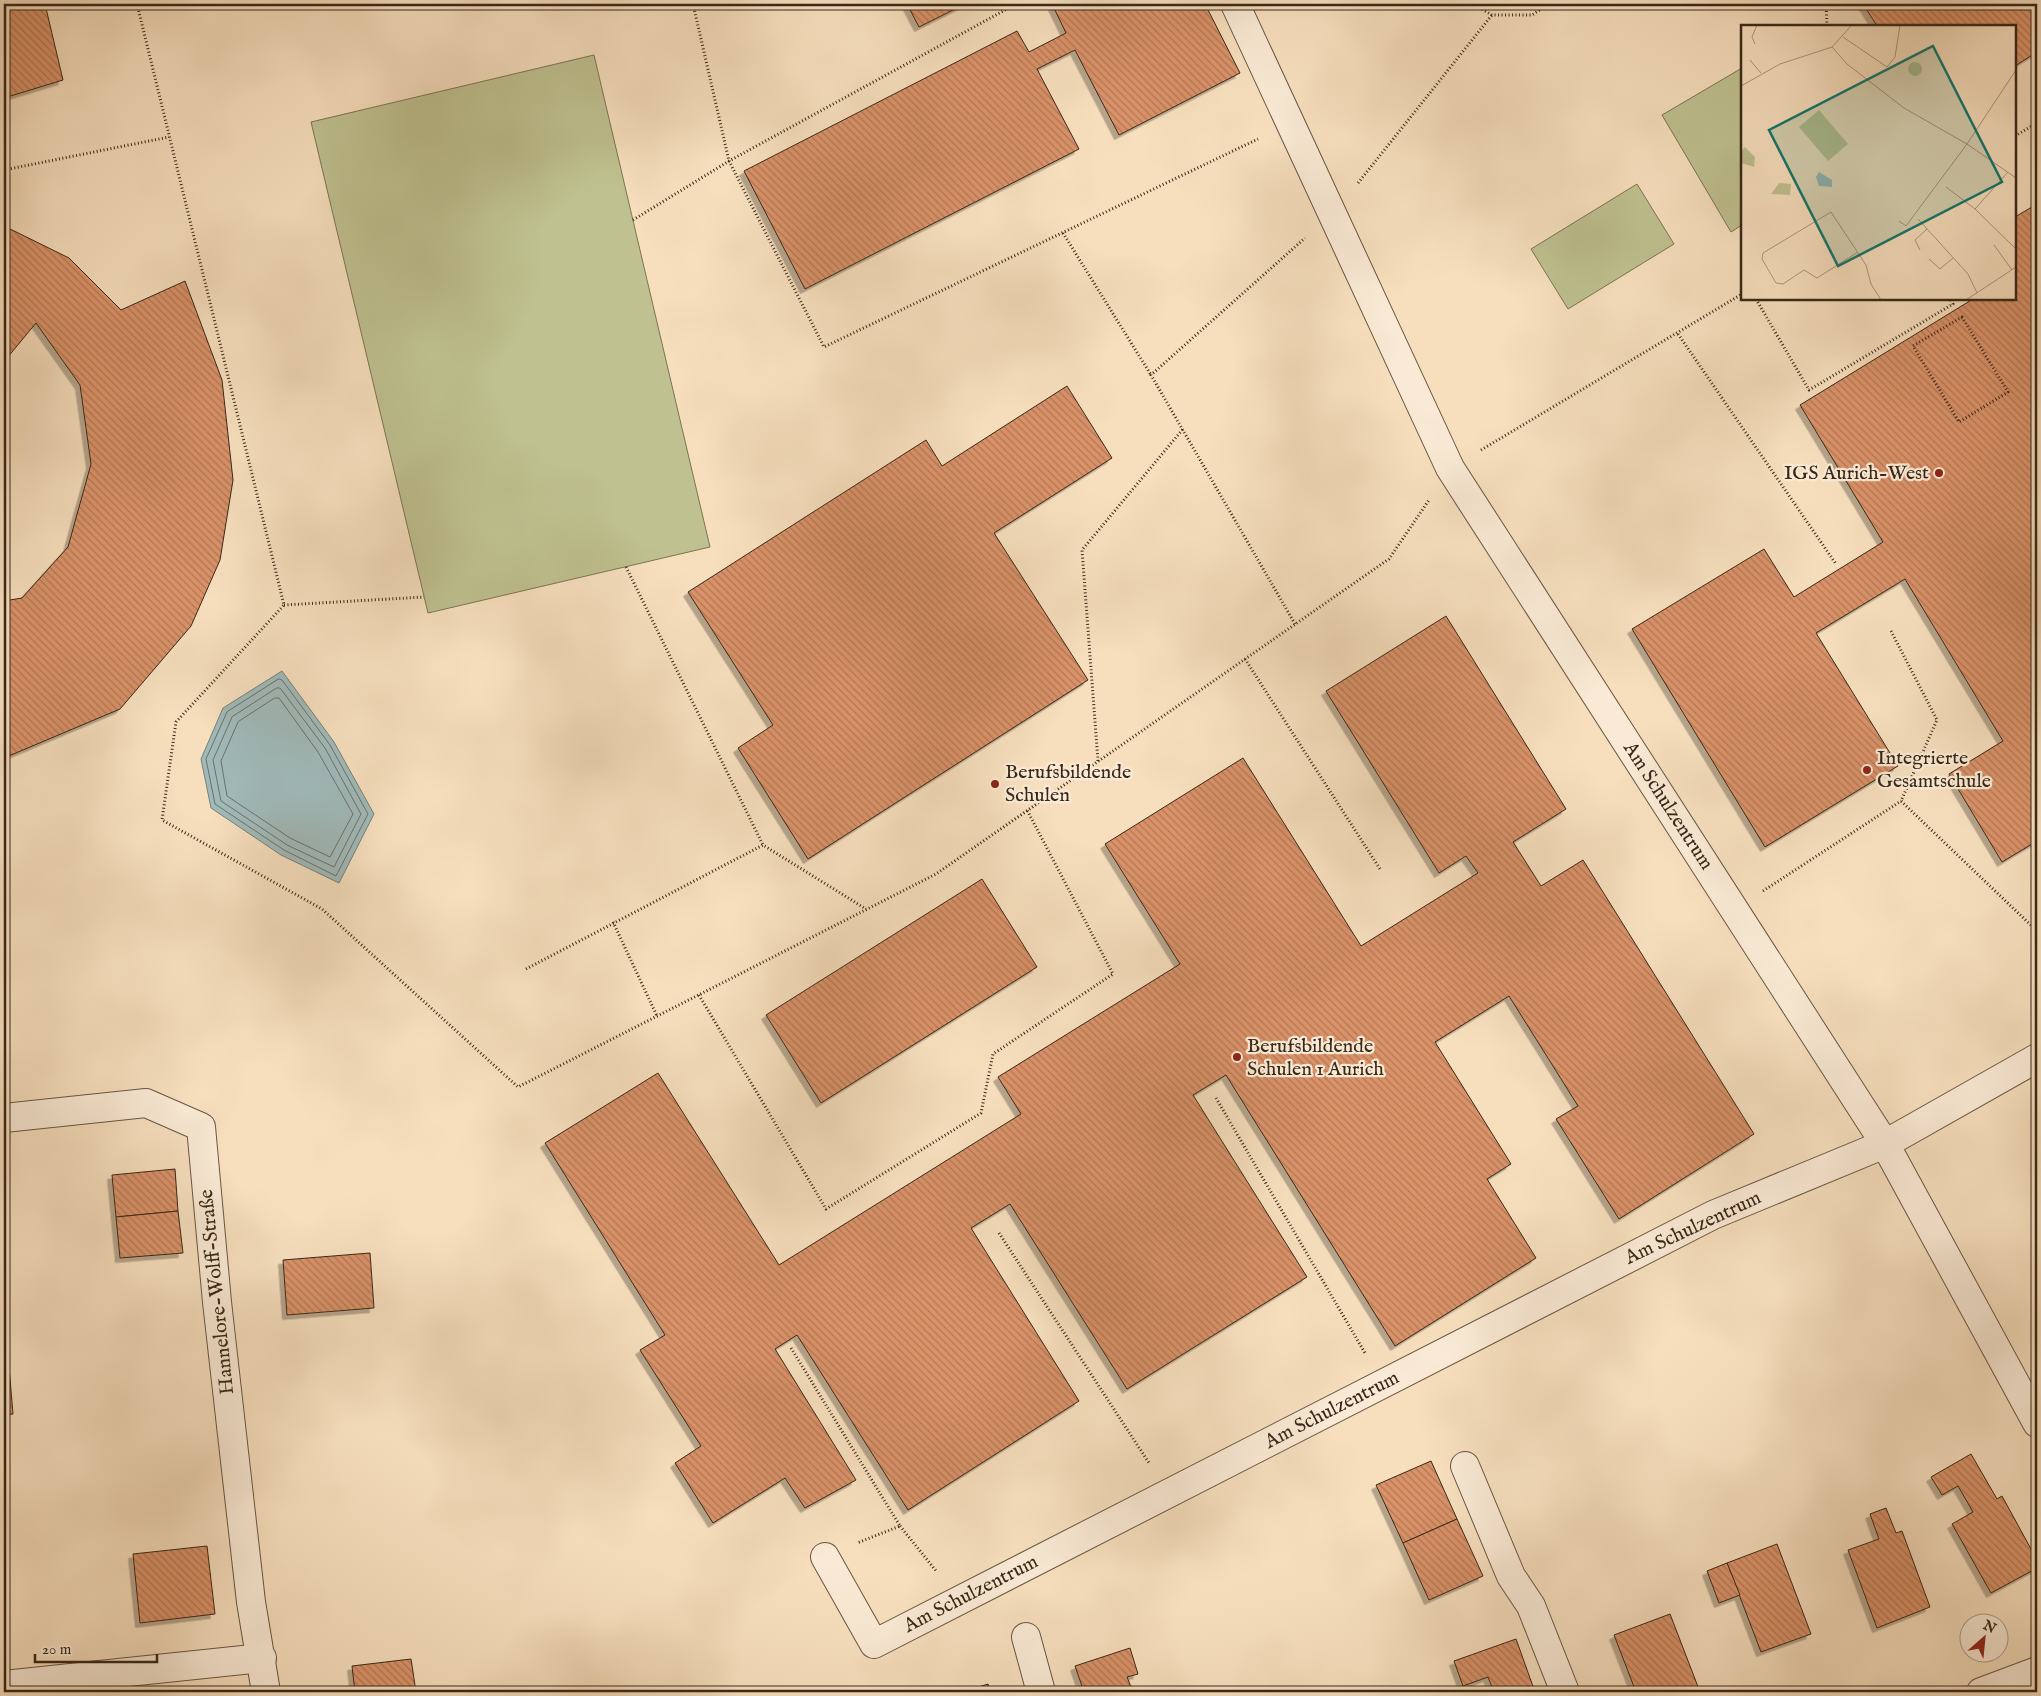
<svg xmlns="http://www.w3.org/2000/svg" width="2041" height="1696" font-family="'IM FELL English',serif">
<style>
.grass{fill:#bfc190;stroke:#7c7454}
.water{fill:#a0baba;stroke:#768079}
.lines{fill:none;stroke-linecap:round;stroke-linejoin:round}
.shore{stroke:#6c7169;stroke-width:1}
.building{fill:url(#building-back-hatch);stroke:#382818;filter:url(#shadow)}
.minor-casing{stroke:#685642;stroke-width:30}
.path{stroke:#382818;stroke-width:3;stroke-dasharray:1 2.5;stroke-linecap:butt}
.minor{stroke:#faead5;stroke-width:28}
.poi-dot{fill:#8f2418;stroke:#faead5;stroke-width:2}
.labels{text-anchor:middle;dominant-baseline:central;stroke-width:4.5;stroke-linejoin:round;paint-order:stroke}
.poi-label{font-size:20px;fill:#382818;stroke:#faead5;text-anchor:start}
.street-label{font-size:20px;fill:#382818;stroke:#faead5}
.inset-road{fill:none;stroke:#ab967c;stroke-width:1}
.view{fill:#0f766e;fill-opacity:0.15;stroke:#0f766e;stroke-width:2.5}
.inset-edge{fill:none;stroke:#382818;stroke-width:2.5}
</style>
<defs>
<pattern id="building-back-hatch" width="6" height="6" patternUnits="userSpaceOnUse" patternTransform="scale(1.25)"><rect width="6" height="6" fill="#da9269"/><path d="M-1 5l2 2M0 0l6 6M5-1l2 2" fill="none" stroke="#b27755"/></pattern>
<filter id="shadow"><feDropShadow dx="-4.5" dy="4.5" stdDeviation="0" flood-color="#0004"/></filter>
</defs>
<rect width="100%" height="100%" fill="#f7dfbe"/>
<filter id="stains"><feTurbulence type="fractalNoise" baseFrequency=".004" numOctaves="4"/><feColorMatrix values="0 0 0 0 .2 0 0 0 0 .09 0 0 0 0 .02 0 0 0 .5 -.17"/></filter>
<radialGradient id="worn" r=".72"><stop offset=".6" stop-color="#630" stop-opacity="0"/><stop offset="1" stop-color="#630" stop-opacity=".3"/></radialGradient>
<g class="grass">
<path d="M 594,55 L 710,547 L 428,613 L 311,122 Z"/>
<path d="M 1742,68 L 1742,225 L 1731,232 L 1662,115 Z"/>
<path d="M 1637,184 L 1674,244 L 1568,309 L 1531,249 Z"/>
</g>
<path class="water" d="M 282,671 L 334,742 L 374,814 L 339,883 L 281,855 L 211,808 L 201,759 L 223,708 Z"/>
<g class="lines">
<g class="shore">
<path d="M 279,679 L 282,680 L 330,745 L 368,814 L 336,876 L 284,850 L 215,804 L 206,759 L 227,712 Z"/>
<path d="M 277,688 L 280,688 L 325,748 L 361,814 L 334,867 L 287,845 L 221,801 L 213,760 L 232,717 Z"/>
<path d="M 275,698 L 279,698 L 318,752 L 353,814 L 330,857 L 290,838 L 227,796 L 221,761 L 238,722 Z"/>
</g>
</g>
<g class="building">
<path d="M 4,4 L 45,4 L 63,80 L 4,98 Z"/>
<path d="M 907,4 L 965,4 L 919,27 Z"/>
<path d="M 1057,4 L 1205,4 L 1240,73 L 1119,135 L 1075,50 L 1037,69 L 1079,149 L 805,289 L 744,171 L 1017,31 L 1029,52 L 1066,33 L 1053,6 Z"/>
<path d="M 1863,4 L 2037,4 L 2037,52 L 2015,66 L 2015,26 L 1877,26 Z"/>
<path d="M 2037,204 L 2037,841 L 2002,862 L 1949,774 L 2003,741 L 1905,579 L 1816,633 L 1898,766 L 1765,847 L 1632,629 L 1764,549 L 1794,597 L 1883,542 L 1800,405 L 1973,299 L 2015,299 L 2015,217 Z"/>
<path d="M 4,226 L 69,258 L 121,310 L 185,281 L 222,380 L 233,480 L 220,560 L 191,626 L 120,709 L 4,758 L 4,601 L 22,598 L 68,547 L 91,464 L 80,385 L 36,323 L 7,358 L 4,356 Z"/>
<path d="M 1067,386 L 1112,458 L 994,533 L 1088,680 L 808,859 L 738,748 L 773,725 L 688,592 L 926,440 L 942,466 Z"/>
<path d="M 1446,616 L 1566,809 L 1513,842 L 1541,886 L 1583,860 L 1754,1134 L 1619,1219 L 1556,1119 L 1578,1106 L 1509,996 L 1435,1042 L 1511,1164 L 1487,1179 L 1536,1258 L 1395,1346 L 1226,1075 L 1193,1095 L 1307,1277 L 1127,1389 L 1010,1204 L 971,1228 L 1079,1401 L 908,1510 L 797,1335 L 775,1349 L 856,1480 L 805,1508 L 785,1478 L 713,1523 L 675,1463 L 701,1446 L 640,1350 L 665,1335 L 545,1143 L 658,1073 L 779,1265 L 1021,1114 L 998,1077 L 1180,964 L 1105,844 L 1243,758 L 1361,946 L 1478,873 L 1466,856 L 1439,873 L 1326,691 Z"/>
<path d="M 982,879 L 1037,967 L 821,1103 L 766,1015 Z"/>
<path d="M 175,1169 L 178,1211 L 116,1217 L 112,1175 Z"/>
<path d="M 178,1211 L 183,1253 L 120,1258 L 116,1217 Z"/>
<path d="M 370,1253 L 374,1308 L 287,1315 L 283,1260 Z"/>
<path d="M 4,1343 L 7,1343 L 13,1414 L 4,1415 Z"/>
<path d="M 1971,1454 L 1997,1499 L 2002,1496 L 2037,1560 L 2037,1568 L 1991,1593 L 1952,1524 L 1973,1512 L 1958,1486 L 1942,1495 L 1931,1477 Z"/>
<path d="M 1431,1461 L 1457,1519 L 1403,1543 L 1376,1485 Z"/>
<path d="M 1886,1508 L 1896,1533 L 1902,1531 L 1930,1607 L 1877,1628 L 1848,1550 L 1879,1539 L 1870,1514 Z"/>
<path d="M 1457,1519 L 1483,1576 L 1429,1600 L 1403,1543 Z"/>
<path d="M 1777,1544 L 1811,1634 L 1761,1652 L 1727,1563 Z"/>
<path d="M 207,1546 L 215,1614 L 140,1623 L 133,1554 Z"/>
<path d="M 1727,1563 L 1740,1595 L 1719,1603 L 1707,1571 Z"/>
<path d="M 1670,1614 L 1700,1692 L 1636,1692 L 1614,1635 Z"/>
<path d="M 1516,1639 L 1535,1692 L 1494,1692 L 1488,1677 L 1463,1686 L 1454,1661 Z"/>
<path d="M 1130,1648 L 1138,1674 L 1127,1677 L 1133,1692 L 1084,1692 L 1075,1666 Z"/>
<path d="M 411,1659 L 416,1692 L 355,1692 L 352,1666 Z"/>
<path d="M 988,1684 L 991,1692 L 963,1692 Z"/>
</g>
<g class="lines">
<g class="minor-casing">
<g id="minor">
<path d="M 1235,4 L 1450,468 L 1885,1144 L 2037,1058"/>
<path d="M 4,1118 L 146,1103 L 201,1127 L 217,1302 L 251,1602 L 266,1692"/>
<path d="M 1465,1466 L 1511,1576 L 1531,1606 L 1565,1692"/>
<path d="M 825,1557 L 874,1644 L 1713,1215 L 1885,1144 L 2037,1423"/>
<path d="M 1026,1637 L 1041,1692"/>
<path d="M 4,1685 L 262,1658"/>
<path d="M 1981,1692 L 2037,1671"/>
</g>
</g>
<g class="path">
<path d="M 137,4 L 284,605 L 176,722 L 162,820 L 322,909 L 518,1087 L 936,874 L 1389,559 L 1429,500"/>
<path d="M 693,4 L 729,161 L 824,347 L 1258,139"/>
<path d="M 1473,4 L 1492,15 L 1532,15 L 1549,4"/>
<path d="M 1826,4 L 1827,26"/>
<path d="M 2015,136 L 2037,123"/>
<path d="M 4,170 L 169,137"/>
<path d="M 1358,183 L 1492,15"/>
<path d="M 633,220 L 729,161 L 1016,4"/>
<path d="M 1063,233 L 1151,375"/>
<path d="M 1756,299 L 1809,390 L 1953,304 L 1950,299"/>
<path d="M 1962,317 L 2008,392 L 1959,422 L 1913,346 Z"/>
<path d="M 1678,334 L 1836,564"/>
<path d="M 1481,450 L 1742,294"/>
<path d="M 626,567 L 763,845"/>
<path d="M 284,605 L 424,597"/>
<path d="M 1295,624 L 1151,375 L 1305,238"/>
<path d="M 1891,631 L 1937,720 L 1901,801 L 2037,931"/>
<path d="M 1245,659 L 1380,869"/>
<path d="M 1098,761 L 1082,550 L 1183,429"/>
<path d="M 1763,891 L 1901,801"/>
<path d="M 613,922 L 657,1016"/>
<path d="M 526,969 L 763,845 L 866,909"/>
<path d="M 699,995 L 826,1209 L 981,1113 L 993,1054 L 1113,974 L 1027,810"/>
<path d="M 1216,1098 L 1365,1353"/>
<path d="M 999,1233 L 1149,1463"/>
<path d="M 791,1348 L 900,1526 L 857,1543"/>
<path d="M 900,1526 L 937,1572"/>
</g>
<use href="#minor" class="minor"/>
</g>
<g class="poi-dot">
<circle cx="1939" cy="473" r="5"/>
<circle cx="1867" cy="770" r="5"/>
<circle cx="995" cy="784" r="5"/>
<circle cx="1237" cy="1057" r="5"/>
</g>
<g class="labels">
<g class="poi-label">
<text x="1929" y="473" text-anchor="end">IGS Aurich-West</text>
<text x="1877" y="758">Integrierte<tspan x="1877" dy="23">Gesamtschule</tspan></text>
<text x="1005" y="772">Berufsbildende<tspan x="1005" dy="23">Schulen</tspan></text>
<text x="1247" y="1046">Berufsbildende<tspan x="1247" dy="23">Schulen 1 Aurich</tspan></text>
</g>
<g class="street-label">
<text transform="translate(1668 806) rotate(57)">Am Schulzentrum</text>
<text transform="translate(1693 1228) rotate(-25)">Am Schulzentrum</text>
<text transform="translate(217 1292) rotate(-96)">Hannelore-Wolff-Straße</text>
<text transform="translate(1332 1410) rotate(-27)">Am Schulzentrum</text>
<text transform="translate(971 1594) rotate(-27)">Am Schulzentrum</text>
</g>
</g>
<g transform="translate(1741 25)">
<rect width="275" height="275" fill="#f7dfbe"/>
<path d="M167 44a7 7 0 1 1 14 0a7 7 0 1 1-14 0ZM 78,85 L 107,119 L 87,136 L 58,102 Z" fill="#bfc190"/>
<path d="M 4,122 L 14,132 L 13,142 L 0,138 L 0,126 ZM 38,158 L 50,159 L 49,170 L 30,169 Z" fill="#bfc190"/>
<path d="M 78,147 L 91,155 L 91,162 L 78,161 L 75,152 Z" fill="#a0baba"/>
<path class="inset-road" d="M 102,12 L 146,42 L 154,32 L 159,0M 14,19 L 11,12 L 16,0M 91,22 L 106,39 L 163,83 L 226,119 L 275,45M 9,35 L 20,48M 0,61 L 39,39 L 91,22 L 111,0M 267,147 L 234,184 L 275,224M 205,162 L 234,184M 177,194 L 227,249 L 236,268M 158,196 L 165,201 L 226,119 L 275,153M 253,220 L 271,245M 179,225 L 174,215 L 186,204M 117,227 L 76,253 L 63,245 L 42,259 L 35,258 L 21,234 L 22,228 L 90,187 L 125,240 L 130,259 L 140,275M 188,234 L 199,244 L 212,233M 225,275 L 275,242"/>
<path class="view" d="M 192,21 L 261,157 L 97,241 L 28,105 Z"/>
<rect width="275" height="275" class="inset-edge"/>
</g>
<rect width="2041" height="1696" fill="none" stroke="#f7dfbe" stroke-width="20"/>
<rect x="5" y="5" width="2031" height="1686" fill="none" stroke="#382818" stroke-width="2.5"/>
<rect x="10" y="10" width="2021" height="1676" fill="none" stroke="#382818"/>
<g transform="translate(1984 1638) rotate(27)"><circle r="24" fill="#faead5" stroke="#ac9c89"/>
<path d="M0-4L9 19L0 12L-9 19Z" fill="#8f2418"/>
<text y="-8" font-size="14" font-weight="bold" text-anchor="middle" fill="#382818">N</text>
</g>
<path d="M35 1654v8h122v-8" fill="none" stroke="#382818" stroke-width="2.5"/>
<text x="42" y="1654" font-size="15" fill="#382818" stroke="#faead5" stroke-width="4" paint-order="stroke">20 m</text>
<rect width="100%" height="100%" filter="url(#stains)"/>
<rect width="100%" height="100%" fill="url(#worn)"/>
</svg>
